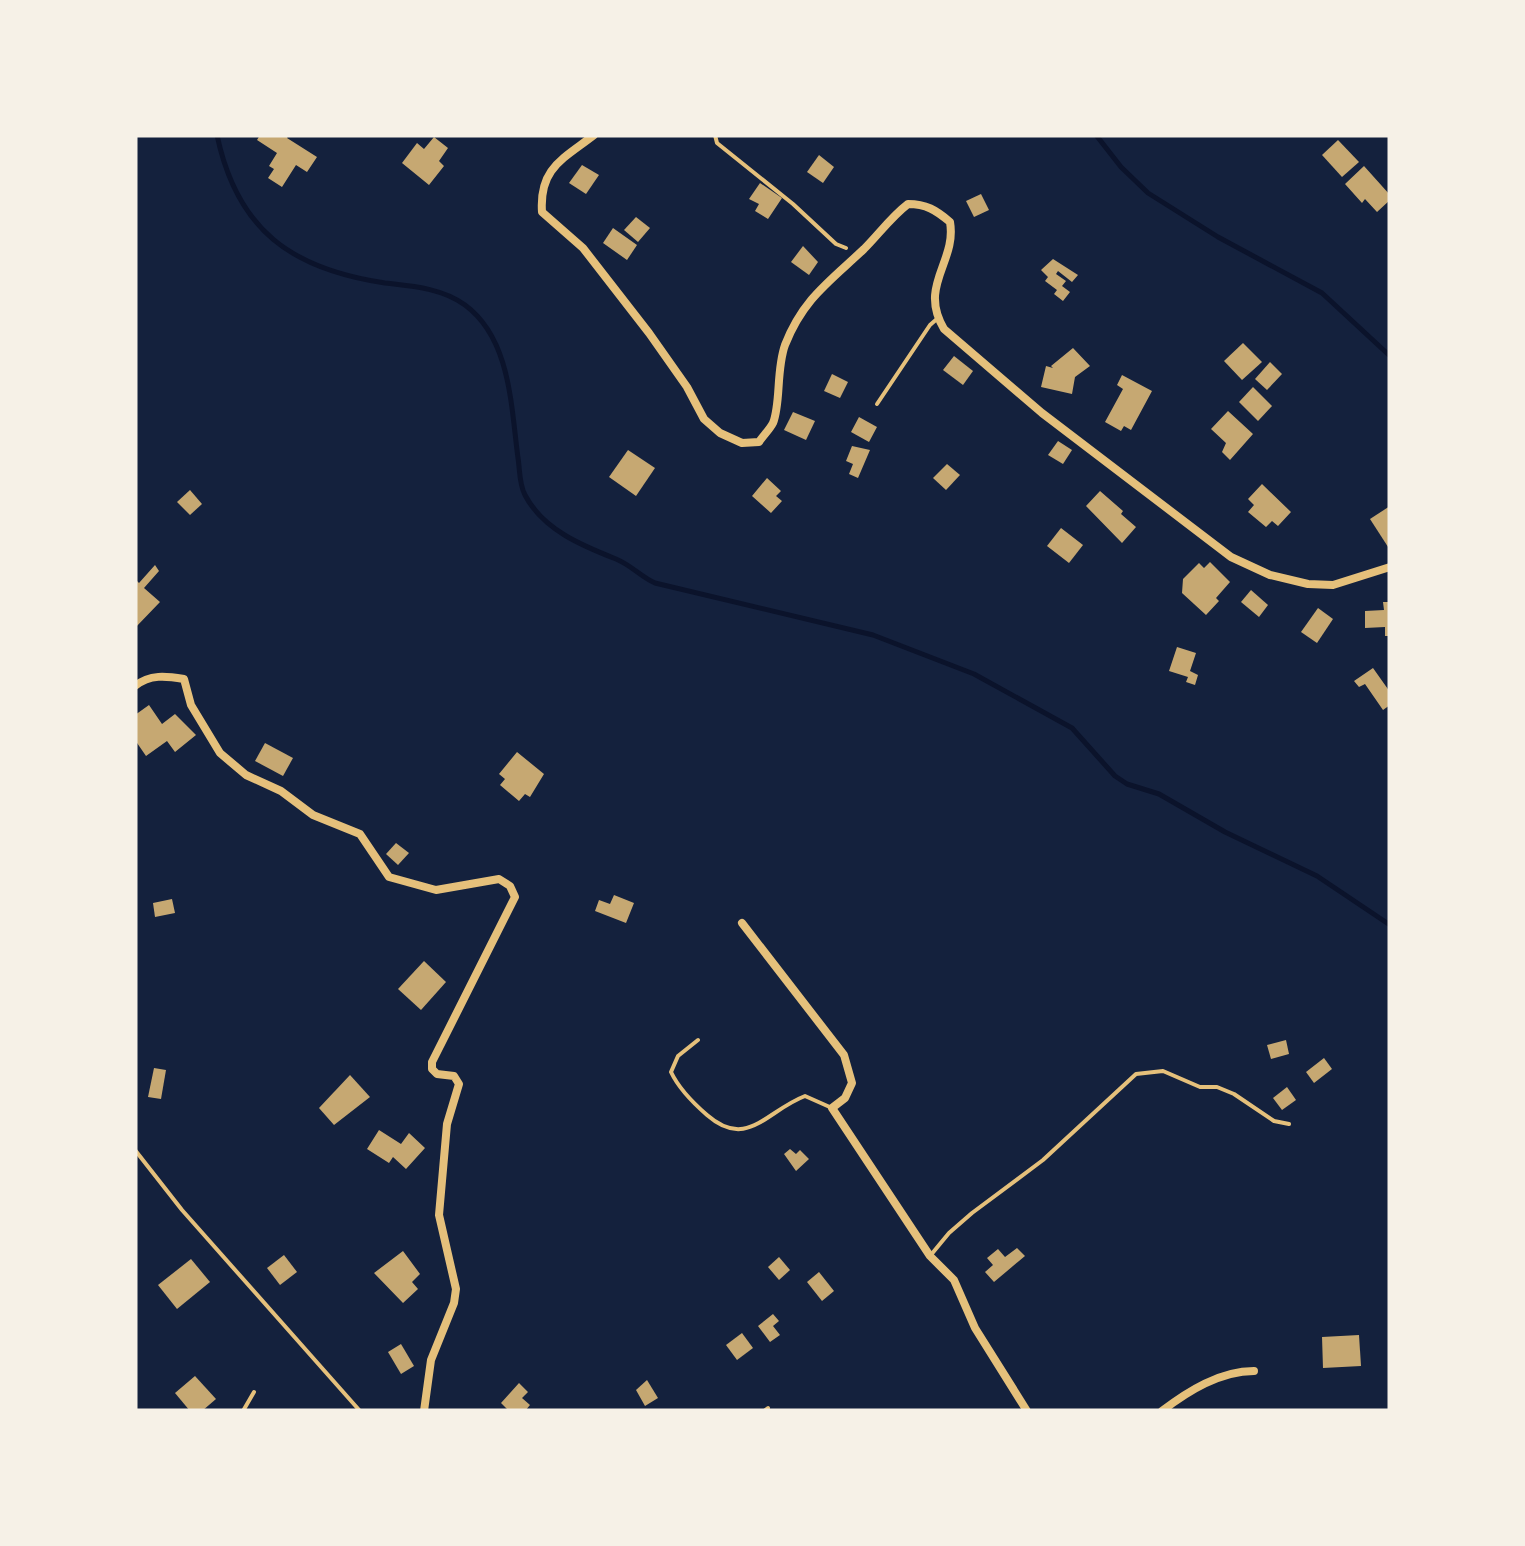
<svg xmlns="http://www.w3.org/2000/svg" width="1525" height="1546" font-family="Arial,sans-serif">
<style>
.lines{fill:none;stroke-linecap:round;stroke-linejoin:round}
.stream{stroke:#0b132b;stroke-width:5}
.building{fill:#c6a872}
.path{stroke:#e5c07b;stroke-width:4}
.service{stroke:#e5c07b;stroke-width:4}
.minor{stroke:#e5c07b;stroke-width:8}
</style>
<rect width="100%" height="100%" fill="#14213d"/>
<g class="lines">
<g class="stream">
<path d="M 217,135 C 237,230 291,269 385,283 C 411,286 442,288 465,305 C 511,339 511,407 518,458 C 520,470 519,484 525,495 C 543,530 583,546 616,559 C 631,565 641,577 655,583 L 873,635 L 974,674 L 1072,728 L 1115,776 L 1127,784 L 1159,794 L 1225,832 L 1317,876 L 1390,925"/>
<path d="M 1096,135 L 1121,167 L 1148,193 L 1218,237 L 1322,293 L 1390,356"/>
</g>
</g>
<g class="building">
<path d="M 260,135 L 289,135 L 287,138 L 317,157 L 307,172 L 296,165 L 282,187 L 268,178 L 274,169 L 269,166 L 277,153 L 257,140 Z"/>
<path d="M 434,137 L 448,148 L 439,161 L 444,166 L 429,185 L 402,163 L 417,143 L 424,149 Z"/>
<path d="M 1338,140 L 1359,162 L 1342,177 L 1322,155 Z"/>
<path d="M 819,155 L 834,167 L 823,183 L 807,172 Z"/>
<path d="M 582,165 L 599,175 L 586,194 L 569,183 Z"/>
<path d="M 1364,166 L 1390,195 L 1390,200 L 1377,212 L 1365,199 L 1362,203 L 1345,184 Z"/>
<path d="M 760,183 L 782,198 L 768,219 L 755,211 L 759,204 L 749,199 Z"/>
<path d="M 981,194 L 989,210 L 974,217 L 966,201 Z"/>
<path d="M 636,217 L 650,228 L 638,242 L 624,230 Z"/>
<path d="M 613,228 L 637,245 L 627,260 L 603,243 Z"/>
<path d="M 803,246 L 818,262 L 809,275 L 791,262 Z"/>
<path d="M 1053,259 L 1078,275 L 1072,282 L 1058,271 L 1056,274 L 1066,281 L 1062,286 L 1070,292 L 1063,301 L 1054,294 L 1057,290 L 1045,281 L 1048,277 L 1041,270 Z"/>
<path d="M 1243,343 L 1262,362 L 1242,380 L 1224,361 Z"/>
<path d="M 1073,348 L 1090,366 L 1075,377 L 1072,394 L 1041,387 L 1046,366 L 1053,368 L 1051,366 Z"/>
<path d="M 954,356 L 973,371 L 963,385 L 943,370 Z"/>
<path d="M 1270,362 L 1282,374 L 1267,390 L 1255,379 Z"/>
<path d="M 832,374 L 848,382 L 840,398 L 824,391 Z"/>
<path d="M 1122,375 L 1152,391 L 1131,430 L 1124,426 L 1121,431 L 1105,422 L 1123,389 L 1117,385 Z"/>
<path d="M 1253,387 L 1272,406 L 1258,421 L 1239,402 Z"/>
<path d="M 1228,411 L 1253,434 L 1230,460 L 1222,452 L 1226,443 L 1211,429 Z"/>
<path d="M 793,412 L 815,421 L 806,440 L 784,430 Z"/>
<path d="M 859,417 L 877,427 L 869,442 L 851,432 Z"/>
<path d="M 1058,441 L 1072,450 L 1063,464 L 1048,455 Z"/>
<path d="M 852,446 L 870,450 L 858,478 L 849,474 L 853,464 L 846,461 Z"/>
<path d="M 628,450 L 655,468 L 636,496 L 609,477 Z"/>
<path d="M 947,464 L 960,475 L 946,490 L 933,478 Z"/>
<path d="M 767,478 L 781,491 L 776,496 L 782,501 L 771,513 L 752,496 Z"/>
<path d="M 1262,484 L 1291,512 L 1278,526 L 1272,521 L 1266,527 L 1248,512 L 1254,505 L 1248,499 Z"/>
<path d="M 190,490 L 202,504 L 190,515 L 177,502 Z"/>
<path d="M 1100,491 L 1123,511 L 1121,514 L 1136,527 L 1122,543 L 1086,506 Z"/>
<path d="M 1390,506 L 1390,550 L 1370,519 Z"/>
<path d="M 1061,528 L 1083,545 L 1069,563 L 1047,546 Z"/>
<path d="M 1210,562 L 1230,582 L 1216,598 L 1219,601 L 1206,615 L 1182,593 L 1183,579 L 1199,563 L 1204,568 Z"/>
<path d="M 155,565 L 159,571 L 144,588 L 160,602 L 135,628 L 135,579 L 139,583 Z"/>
<path d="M 1251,590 L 1268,605 L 1259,617 L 1241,602 Z"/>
<path d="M 1383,602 L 1390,602 L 1390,636 L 1385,636 L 1385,627 L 1365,628 L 1365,611 L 1384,610 Z"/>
<path d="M 1318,608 L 1333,619 L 1317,643 L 1301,632 Z"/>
<path d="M 1177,647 L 1196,653 L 1190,671 L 1198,675 L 1195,685 L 1186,682 L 1188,677 L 1169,671 Z"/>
<path d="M 1373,668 L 1390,692 L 1390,705 L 1383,710 L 1365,684 L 1359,687 L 1354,681 Z"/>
<path d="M 149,705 L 162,724 L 175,714 L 196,735 L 175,752 L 167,741 L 146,756 L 135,740 L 135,715 Z"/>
<path d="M 265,743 L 293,758 L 283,776 L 255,761 Z"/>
<path d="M 517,752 L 544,774 L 530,797 L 525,794 L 519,801 L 500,785 L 505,779 L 499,774 Z"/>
<path d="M 396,843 L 409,853 L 398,865 L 386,854 Z"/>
<path d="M 614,895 L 634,903 L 626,923 L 595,911 L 599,900 L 610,904 Z"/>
<path d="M 172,899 L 175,913 L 155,917 L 153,903 Z"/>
<path d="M 424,961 L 446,982 L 421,1010 L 398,989 Z"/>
<path d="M 1286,1040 L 1289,1054 L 1271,1059 L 1267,1045 Z"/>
<path d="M 1324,1058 L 1332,1069 L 1314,1083 L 1306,1072 Z"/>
<path d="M 154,1068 L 166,1070 L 161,1099 L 148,1097 Z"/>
<path d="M 350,1075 L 370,1097 L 334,1125 L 319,1108 Z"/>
<path d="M 1287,1087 L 1296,1100 L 1282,1110 L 1273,1098 Z"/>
<path d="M 379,1130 L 401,1144 L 409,1133 L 425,1148 L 406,1169 L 393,1157 L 389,1163 L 367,1149 Z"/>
<path d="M 790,1149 L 796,1154 L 800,1150 L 809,1159 L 796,1171 L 784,1154 Z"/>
<path d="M 1017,1248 L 1025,1256 L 994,1282 L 985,1272 L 993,1265 L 987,1258 L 998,1249 L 1005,1257 Z"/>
<path d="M 403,1251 L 420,1274 L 412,1282 L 418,1289 L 403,1303 L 374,1273 Z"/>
<path d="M 284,1255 L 297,1272 L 280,1285 L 267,1268 Z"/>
<path d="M 779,1257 L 790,1270 L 779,1280 L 768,1267 Z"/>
<path d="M 191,1259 L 210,1282 L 177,1309 L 158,1285 Z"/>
<path d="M 819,1272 L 834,1291 L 822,1301 L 807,1282 Z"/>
<path d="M 773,1314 L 779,1321 L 773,1326 L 780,1335 L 770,1342 L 758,1326 Z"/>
<path d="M 742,1333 L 753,1348 L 737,1360 L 726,1345 Z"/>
<path d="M 1359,1335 L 1361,1366 L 1323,1368 L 1322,1337 Z"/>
<path d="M 401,1344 L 414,1366 L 401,1374 L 388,1352 Z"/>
<path d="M 195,1376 L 216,1399 L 202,1411 L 190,1411 L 175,1393 Z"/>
<path d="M 647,1380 L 658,1398 L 645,1406 L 636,1390 Z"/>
<path d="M 519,1383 L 528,1392 L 522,1398 L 530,1405 L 525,1411 L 509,1411 L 501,1403 Z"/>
</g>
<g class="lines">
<g class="path">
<path d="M 715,135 L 717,143 L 793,204 L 836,244 L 846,248"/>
<path d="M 135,1150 L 182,1210 L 360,1411"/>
</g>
<g class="service">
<path d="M 877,404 L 930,325 L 938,318"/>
<path d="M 698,1040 L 678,1056 L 671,1072 C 679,1089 692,1102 707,1115 C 747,1150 766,1111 805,1096 L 832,1108"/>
<path d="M 930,1256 L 949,1233 L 972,1213 L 1043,1160 L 1136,1074 L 1163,1071 L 1200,1087 L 1217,1087 L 1234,1094 L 1274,1121 L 1289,1124"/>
<path d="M 243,1411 L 254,1392"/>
<path d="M 764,1411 L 768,1408"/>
</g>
<g class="minor">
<path d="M 594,135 C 563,159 539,168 542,212 L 583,248 L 649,333 L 687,387 L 704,419 L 720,433 L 742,443 L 759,442 C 763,436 770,429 773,423 C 781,403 776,370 785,345 C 803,299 829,282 864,249 C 879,234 891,217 908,204 C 926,204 936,210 950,222 C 957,262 918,285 944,329 L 1042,413 L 1231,557 L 1270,575 L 1308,584 L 1333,585 L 1390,567"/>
<path d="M 135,686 C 150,674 166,676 184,679 L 191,705 L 220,753 L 246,775 L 281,791 L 313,815 L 360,834 L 389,877 L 436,890 L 499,879 L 510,886 L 515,897 L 432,1062 L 432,1069 L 437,1074 L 454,1076 L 459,1084 L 447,1124 L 439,1215 L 456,1289 L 454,1303 L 431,1360 L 424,1411"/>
<path d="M 742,923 L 844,1055 L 852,1083 L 845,1098 L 832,1108 L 930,1256 L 954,1280 L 975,1328 L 1027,1411"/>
<path d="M 1162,1411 C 1188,1391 1220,1371 1254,1371"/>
</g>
</g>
<rect width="1525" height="1546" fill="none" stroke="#f6f1e7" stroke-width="275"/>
</svg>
